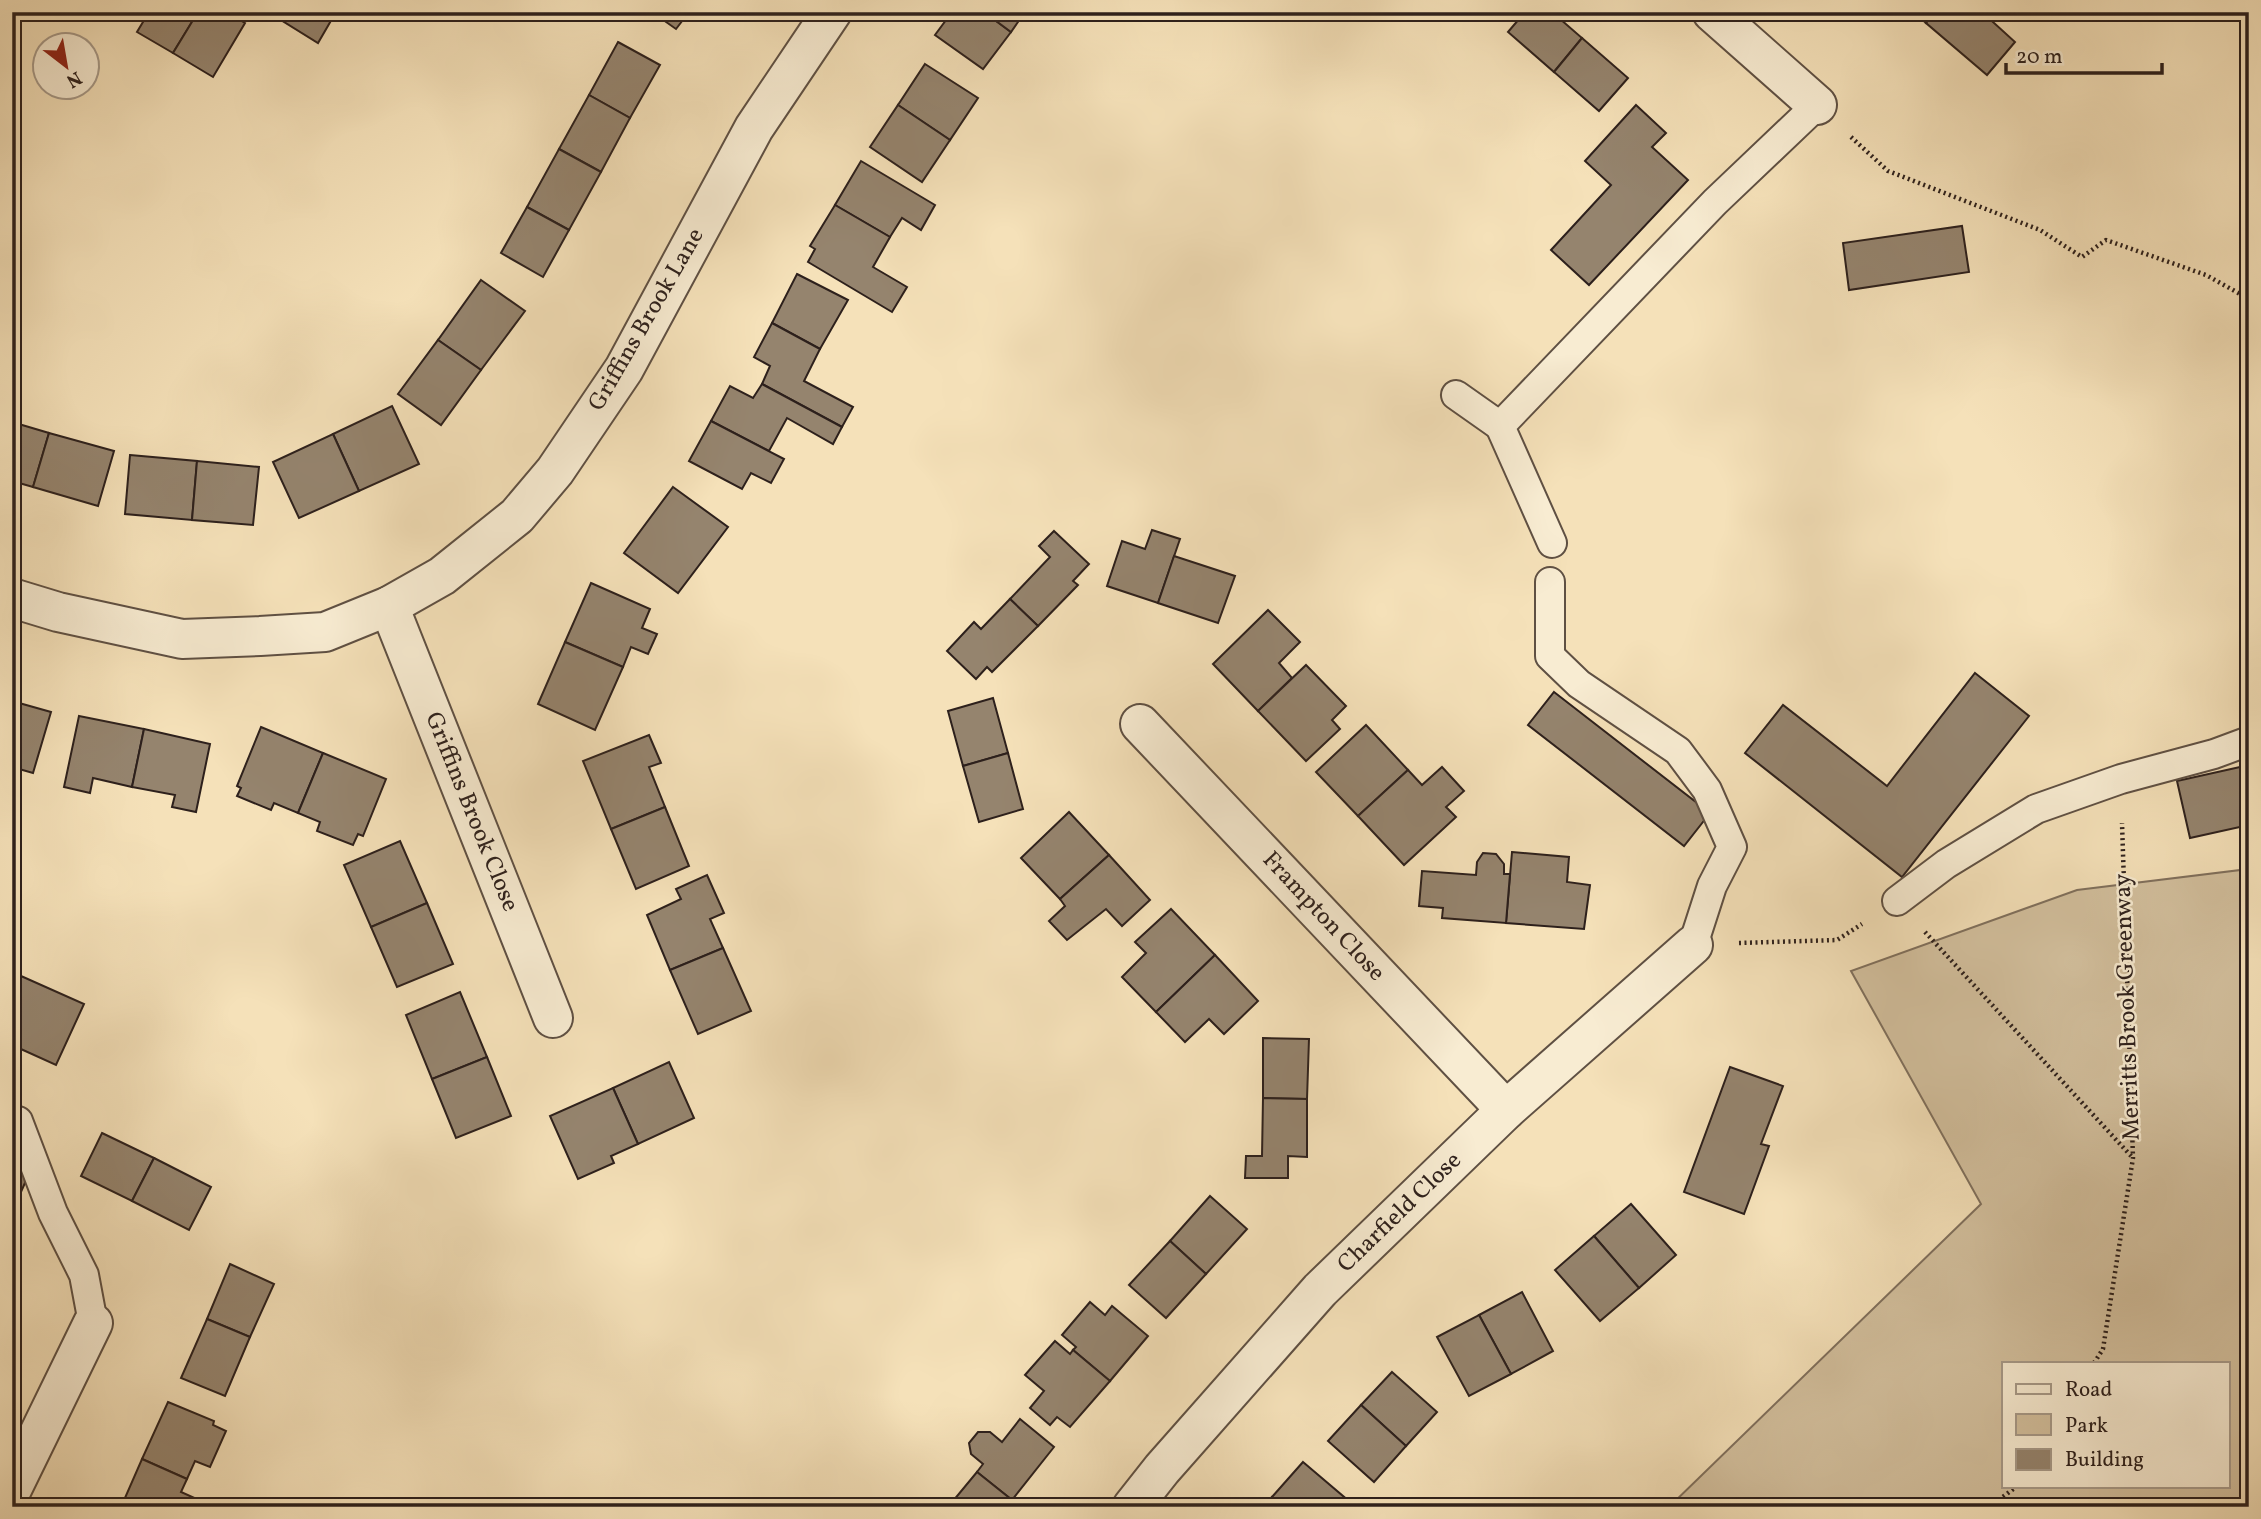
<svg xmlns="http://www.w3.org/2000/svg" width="2261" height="1519" font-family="Vollkorn,serif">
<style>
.green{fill:#d3c09e;stroke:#80705d;stroke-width:2;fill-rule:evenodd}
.building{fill:#95846e;stroke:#2d201c;stroke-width:2}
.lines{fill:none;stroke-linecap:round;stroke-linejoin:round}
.lane-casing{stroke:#5f5043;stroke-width:32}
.street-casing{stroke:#5f5043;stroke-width:42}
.path{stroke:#2d201c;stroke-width:4.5;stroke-dasharray:2 3.5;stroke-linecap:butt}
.lane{stroke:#f8ecd2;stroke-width:28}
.street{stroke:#f8ecd2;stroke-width:38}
.labels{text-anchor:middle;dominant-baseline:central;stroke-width:5;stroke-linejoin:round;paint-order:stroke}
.street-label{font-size:24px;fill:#2d201c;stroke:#f8ecd2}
</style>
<rect width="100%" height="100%" fill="#f5e1b9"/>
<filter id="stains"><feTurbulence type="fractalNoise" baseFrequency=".00286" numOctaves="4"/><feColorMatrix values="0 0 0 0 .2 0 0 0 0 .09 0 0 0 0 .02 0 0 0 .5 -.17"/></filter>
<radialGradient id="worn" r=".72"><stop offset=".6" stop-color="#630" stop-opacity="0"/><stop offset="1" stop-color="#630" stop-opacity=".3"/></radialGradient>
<path class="green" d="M 2249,869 L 2249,1507 L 1669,1507 L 1981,1204 L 1851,971 L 2077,890 ZM 2004,1363 L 2228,1363 L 2228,1486 L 2004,1486 Z"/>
<g class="building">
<path d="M 149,12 L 198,12 L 173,53 L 137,32 Z"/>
<path d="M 198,12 L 226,12 L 245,23 L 213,77 L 173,53 Z"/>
<path d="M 268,12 L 336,12 L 318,43 Z"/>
<path d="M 652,12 L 689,12 L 676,29 Z"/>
<path d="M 952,12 L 984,12 L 1011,32 L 983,69 L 935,35 Z"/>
<path d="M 984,12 L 1025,12 L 1011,32 Z"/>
<path d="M 1525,12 L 1552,12 L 1582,38 L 1554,72 L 1508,32 Z"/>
<path d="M 1914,12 L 1935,12 L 1926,23 Z"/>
<path d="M 1935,12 L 1982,12 L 2015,42 L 1987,75 L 1926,23 Z"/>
<path d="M 1582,38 L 1628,78 L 1599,111 L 1554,72 Z"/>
<path d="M 618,42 L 660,65 L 630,118 L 589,95 Z"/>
<path d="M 925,64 L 978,98 L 950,140 L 898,105 Z"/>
<path d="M 589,95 L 630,118 L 601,172 L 559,149 Z"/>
<path d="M 898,105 L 950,140 L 922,182 L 870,147 Z"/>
<path d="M 1636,105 L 1666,133 L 1652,147 L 1688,180 L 1589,285 L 1551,250 L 1611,185 L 1585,161 Z"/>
<path d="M 559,149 L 601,172 L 569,230 L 527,207 Z"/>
<path d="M 861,161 L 935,205 L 921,230 L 902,218 L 890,237 L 835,205 Z"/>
<path d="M 835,205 L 890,237 L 873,267 L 907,287 L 892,312 L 808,262 L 815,249 L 810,246 Z"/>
<path d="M 527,207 L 569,230 L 543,277 L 501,253 Z"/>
<path d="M 1962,226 L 1969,272 L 1849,290 L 1843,243 Z"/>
<path d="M 797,274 L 848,300 L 820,349 L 772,323 Z"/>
<path d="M 481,280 L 525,311 L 481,370 L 438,340 Z"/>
<path d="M 772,323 L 820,349 L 804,381 L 853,407 L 842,427 L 762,384 L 770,366 L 754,357 Z"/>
<path d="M 438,340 L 481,370 L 441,425 L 398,394 Z"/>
<path d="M 762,384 L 842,427 L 833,444 L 787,418 L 769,451 L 711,421 L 730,386 L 753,398 Z"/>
<path d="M 392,406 L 419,464 L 359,491 L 333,434 Z"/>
<path d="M 711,421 L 784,459 L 771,483 L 751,473 L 742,489 L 689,461 Z"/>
<path d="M 12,422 L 49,433 L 33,487 L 12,481 Z"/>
<path d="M 49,433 L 114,451 L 98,506 L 33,487 Z"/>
<path d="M 333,434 L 359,491 L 299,518 L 273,462 Z"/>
<path d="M 130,455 L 197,461 L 192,520 L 125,514 Z"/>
<path d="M 197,461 L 259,467 L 253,525 L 192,520 Z"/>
<path d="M 673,487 L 728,527 L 678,593 L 624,553 Z"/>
<path d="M 1152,530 L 1180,539 L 1158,603 L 1107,586 L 1122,541 L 1145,549 Z"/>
<path d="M 1054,531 L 1089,564 L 1073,581 L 1078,585 L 1038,626 L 1010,599 L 1050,557 L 1039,546 Z"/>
<path d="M 1174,556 L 1235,576 L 1218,623 L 1158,603 Z"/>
<path d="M 591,583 L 650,609 L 642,628 L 657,634 L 648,654 L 631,647 L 623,667 L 565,642 Z"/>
<path d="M 1010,599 L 1038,626 L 992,672 L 987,667 L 976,679 L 947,651 L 974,622 L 981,629 Z"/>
<path d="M 1268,610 L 1300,642 L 1279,663 L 1292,678 L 1258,711 L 1213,664 Z"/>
<path d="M 565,642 L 623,667 L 595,730 L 538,704 Z"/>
<path d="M 1306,665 L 1346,706 L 1332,720 L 1340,729 L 1306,761 L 1258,711 Z"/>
<path d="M 1975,673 L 2029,716 L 1902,877 L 1745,753 L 1783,705 L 1887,786 Z"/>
<path d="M 1554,692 L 1710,813 L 1684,846 L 1528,725 Z"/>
<path d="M 993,698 L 1008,753 L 963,766 L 948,711 Z"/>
<path d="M 12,701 L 51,712 L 33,773 L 12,767 Z"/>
<path d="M 79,716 L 144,729 L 132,787 L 93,778 L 90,793 L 64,787 Z"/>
<path d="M 1366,725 L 1408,770 L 1358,816 L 1316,772 Z"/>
<path d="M 261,727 L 323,753 L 298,813 L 274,803 L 271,810 L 237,796 L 241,788 L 237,786 Z"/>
<path d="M 144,729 L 210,744 L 196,812 L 172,807 L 175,795 L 132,787 Z"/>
<path d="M 649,735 L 661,763 L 649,767 L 665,807 L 611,829 L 583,761 Z"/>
<path d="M 323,753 L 386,779 L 363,836 L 358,834 L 353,845 L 317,831 L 320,822 L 298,813 Z"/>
<path d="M 1008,753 L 1023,809 L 979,822 L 963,766 Z"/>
<path d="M 2249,765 L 2249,825 L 2190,838 L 2177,781 Z"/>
<path d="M 1442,767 L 1464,791 L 1446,807 L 1456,817 L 1404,865 L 1358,816 L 1408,770 L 1422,785 Z"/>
<path d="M 665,807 L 689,866 L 636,889 L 611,829 Z"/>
<path d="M 1069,812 L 1109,855 L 1060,899 L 1021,858 Z"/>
<path d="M 400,841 L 427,903 L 371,927 L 344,865 Z"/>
<path d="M 1512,852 L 1569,857 L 1567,882 L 1590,885 L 1584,929 L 1506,923 Z"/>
<path d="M 1483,853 L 1496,854 L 1504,864 L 1504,874 L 1510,874 L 1506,923 L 1442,918 L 1443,908 L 1419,906 L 1422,871 L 1476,875 L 1477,862 Z"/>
<path d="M 1109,855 L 1150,900 L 1122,926 L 1106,909 L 1067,940 L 1049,921 L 1065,906 L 1060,899 Z"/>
<path d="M 707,875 L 724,913 L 710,919 L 723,948 L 670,970 L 647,915 L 681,899 L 676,889 Z"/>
<path d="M 427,903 L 453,964 L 397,987 L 371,927 Z"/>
<path d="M 1171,909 L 1215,955 L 1156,1012 L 1122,977 L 1146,953 L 1135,942 Z"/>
<path d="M 723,948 L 751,1011 L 698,1034 L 670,970 Z"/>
<path d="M 1215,955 L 1258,1001 L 1224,1034 L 1209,1019 L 1185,1042 L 1156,1012 Z"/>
<path d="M 12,972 L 84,1004 L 56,1065 L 12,1045 Z"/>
<path d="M 460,992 L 487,1057 L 432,1079 L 406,1015 Z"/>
<path d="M 1263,1038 L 1309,1039 L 1307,1099 L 1263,1098 Z"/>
<path d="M 487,1057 L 511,1116 L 456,1138 L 432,1079 Z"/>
<path d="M 669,1062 L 694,1118 L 638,1144 L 613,1088 Z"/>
<path d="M 1730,1067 L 1783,1086 L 1761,1144 L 1769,1146 L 1744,1214 L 1684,1192 Z"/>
<path d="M 613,1088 L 638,1144 L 611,1156 L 614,1163 L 578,1179 L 550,1116 Z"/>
<path d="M 1263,1098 L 1307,1099 L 1307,1157 L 1288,1156 L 1288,1178 L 1245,1178 L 1246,1156 L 1262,1156 Z"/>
<path d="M 102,1133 L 154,1158 L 132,1201 L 81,1176 Z"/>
<path d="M 154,1158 L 211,1187 L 189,1230 L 132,1201 Z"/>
<path d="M 12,1166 L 29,1174 L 12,1212 Z"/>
<path d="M 1210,1196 L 1247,1229 L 1206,1274 L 1170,1241 Z"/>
<path d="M 1631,1204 L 1676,1255 L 1639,1288 L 1594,1236 Z"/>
<path d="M 1594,1236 L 1639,1288 L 1600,1321 L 1555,1270 Z"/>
<path d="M 1170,1241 L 1206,1274 L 1166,1318 L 1129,1285 Z"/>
<path d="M 230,1264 L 274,1284 L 250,1337 L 207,1319 Z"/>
<path d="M 1522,1292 L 1553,1351 L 1511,1374 L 1479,1315 Z"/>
<path d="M 1090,1302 L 1105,1315 L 1112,1306 L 1148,1336 L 1110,1381 L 1073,1350 L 1076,1347 L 1062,1335 Z"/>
<path d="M 1479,1315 L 1511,1374 L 1469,1396 L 1437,1337 Z"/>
<path d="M 207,1319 L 250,1337 L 225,1396 L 181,1378 Z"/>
<path d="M 1055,1341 L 1070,1354 L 1073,1350 L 1110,1381 L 1070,1427 L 1057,1417 L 1050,1425 L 1030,1408 L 1044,1391 L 1025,1375 Z"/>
<path d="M 1392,1372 L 1437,1412 L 1406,1446 L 1361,1405 Z"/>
<path d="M 168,1402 L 214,1421 L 213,1425 L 226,1431 L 210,1467 L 195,1461 L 187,1479 L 142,1459 Z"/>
<path d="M 1361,1405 L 1406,1446 L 1374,1482 L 1328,1441 Z"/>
<path d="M 1020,1419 L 1054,1447 L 1012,1500 L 977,1472 L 983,1464 L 971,1454 L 969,1443 L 978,1432 L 990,1432 L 1002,1442 Z"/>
<path d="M 142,1459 L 187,1479 L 181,1492 L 199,1500 L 196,1507 L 121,1507 Z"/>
<path d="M 1303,1462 L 1350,1502 L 1346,1507 L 1283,1507 L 1272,1497 Z"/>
<path d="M 977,1472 L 1012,1500 L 1007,1507 L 948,1507 Z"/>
<path d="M 1272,1497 L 1283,1507 L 1263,1507 Z"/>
</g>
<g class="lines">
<g class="lane-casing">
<g id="lane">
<path d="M 1456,395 L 1500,426"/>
<path d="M 1552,543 L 1500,426 L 1715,202 L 1817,105"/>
<path d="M 1550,582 L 1550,656 L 1579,684 L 1678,751 L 1707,790 L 1732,847 L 1712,886 L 1693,945"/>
<path d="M 1897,901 L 1946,864 L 2036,809 L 2121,779 L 2214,754 L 2249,741"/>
<path d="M 18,1121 L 53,1213 L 84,1275 L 93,1323"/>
</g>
</g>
<g class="street-casing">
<g id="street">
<path d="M 1712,12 L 1817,105"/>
<path d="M 12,598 L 58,612 L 182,639 L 260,636 L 325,632 L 389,606 L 442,576 L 517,516 L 555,471 L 624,369 L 754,128 L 832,12"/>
<path d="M 389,606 L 553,1018"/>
<path d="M 1140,724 L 1506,1110"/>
<path d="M 12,1489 L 93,1323"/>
<path d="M 1132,1507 L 1162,1469 L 1320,1290 L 1506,1110 L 1693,945"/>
</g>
</g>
<g class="path">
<path d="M 1851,137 L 1888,171 L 2040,230 L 2082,257 L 2106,240 L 2206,275 L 2249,299"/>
<path d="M 1925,932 L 2132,1157"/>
<path d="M 1739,943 L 1837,940 L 1862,924"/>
<path d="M 2094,1363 L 2103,1349 L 2133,1158 L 2122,823"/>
<path d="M 1990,1507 L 2017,1486"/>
</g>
<use href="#lane" class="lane"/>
<use href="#street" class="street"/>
</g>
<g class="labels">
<g class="street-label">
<text transform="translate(647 320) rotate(-60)">Griffins Brook Lane</text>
<text transform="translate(471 812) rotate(68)">Griffins Brook Close</text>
<text transform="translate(1323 917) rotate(47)">Frampton Close</text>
<text transform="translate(2128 1007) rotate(-92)">Merritts Brook Greenway</text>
<text transform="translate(1400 1213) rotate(-44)">Charfield Close</text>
</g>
</g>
<rect width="2261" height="1519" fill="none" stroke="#f5e1b9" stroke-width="42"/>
<rect x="14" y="14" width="2233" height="1491" fill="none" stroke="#2d201c" stroke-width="3.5"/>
<rect x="21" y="21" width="2219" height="1477" fill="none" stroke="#2d201c" stroke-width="2"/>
<rect x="2002" y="1362" width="228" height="126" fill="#f8ecd2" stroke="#a79a89" stroke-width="2"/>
<rect x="2016" y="1384" width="35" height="10" fill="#f8ecd2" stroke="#a79a89" stroke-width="2"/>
<text x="2065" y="1396" font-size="21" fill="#2d201c">Road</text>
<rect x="2016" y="1414" width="35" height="21" fill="#d3c09e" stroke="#a79a89" stroke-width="2"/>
<text x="2065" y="1432" font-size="21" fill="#2d201c">Park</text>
<rect x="2016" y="1449" width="35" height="21" fill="#95846e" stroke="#a79a89" stroke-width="2"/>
<text x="2065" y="1466" font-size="21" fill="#2d201c">Building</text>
<g transform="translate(66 66) rotate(149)"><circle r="33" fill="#f8ecd2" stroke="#a79a89" stroke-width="2"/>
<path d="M0-5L12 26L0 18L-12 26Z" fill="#8f2418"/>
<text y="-10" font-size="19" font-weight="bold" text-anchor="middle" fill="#2d201c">N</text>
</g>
<path d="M2006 63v10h156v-10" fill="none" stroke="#2d201c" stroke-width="3.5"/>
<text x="2016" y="63" font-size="21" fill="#2d201c" stroke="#f8ecd2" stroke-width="5" paint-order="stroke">20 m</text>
<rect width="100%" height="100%" filter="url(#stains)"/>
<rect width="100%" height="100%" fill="url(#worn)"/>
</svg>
